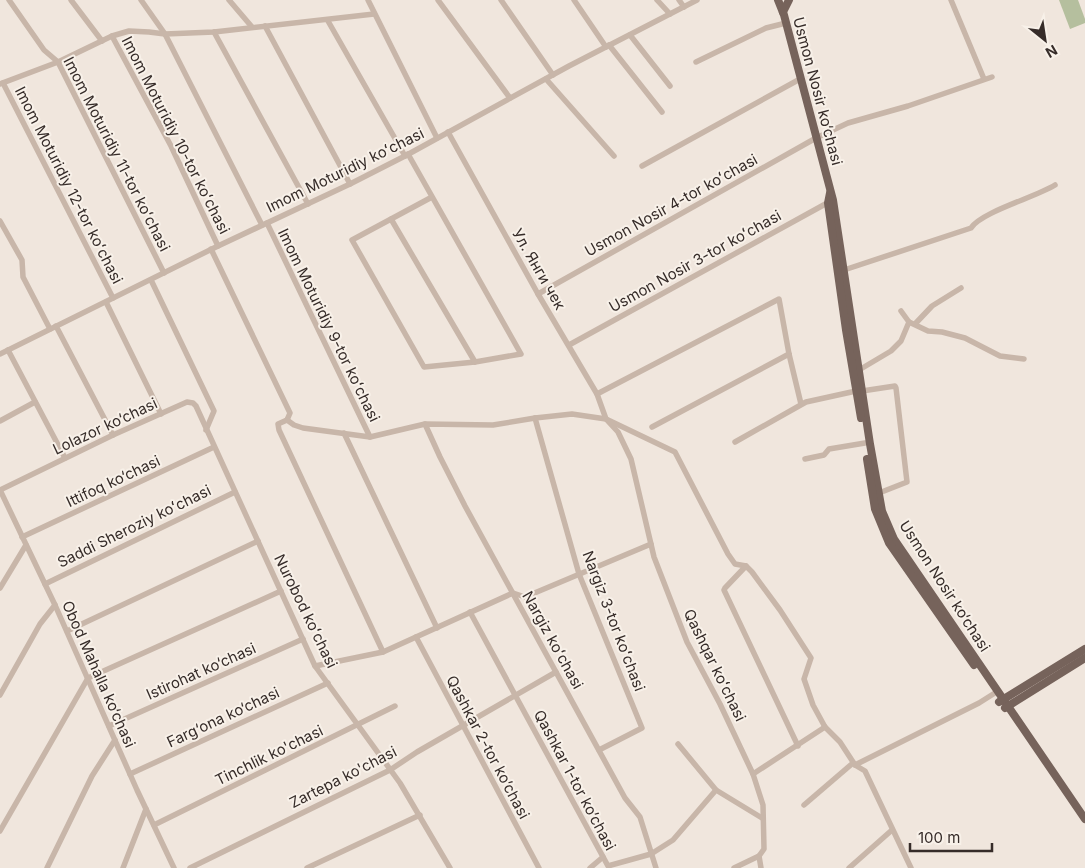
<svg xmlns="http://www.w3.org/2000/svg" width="1085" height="868" font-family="Inter,sans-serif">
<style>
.green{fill:#b5bf9e}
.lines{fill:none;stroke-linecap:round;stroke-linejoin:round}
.minor{stroke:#c8b6a9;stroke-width:5.5}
.major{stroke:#76635b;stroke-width:8}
.labels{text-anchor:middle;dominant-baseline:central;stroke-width:4;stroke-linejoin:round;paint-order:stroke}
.street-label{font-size:15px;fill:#362c29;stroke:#f8f1e9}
</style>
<rect width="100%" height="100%" fill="#f0e6dd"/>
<path class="green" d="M 1059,0 L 1078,0 L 1085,19 L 1085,23 L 1070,29 Z"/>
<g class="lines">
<g class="minor">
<path d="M 9,0 L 44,50 L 58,62 L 164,273"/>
<path d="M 71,0 L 102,41"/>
<path d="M 141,0 L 165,34 L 262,225"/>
<path d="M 229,0 L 252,27"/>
<path d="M 368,0 L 437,138"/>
<path d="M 438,0 L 510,98"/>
<path d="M 501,0 L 553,75"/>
<path d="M 574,0 L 606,47"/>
<path d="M 657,0 L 670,14"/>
<path d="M 679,0 L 684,7"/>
<path d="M 951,0 L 984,79"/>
<path d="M 328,21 L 405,156"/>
<path d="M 265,26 L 350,184"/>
<path d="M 214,32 L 308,204"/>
<path d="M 630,35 L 670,86"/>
<path d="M 112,36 L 171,146 L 218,246"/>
<path d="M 609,45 L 662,112"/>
<path d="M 696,62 L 766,28 L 786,23"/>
<path d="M 546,79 L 614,156"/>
<path d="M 3,83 L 113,298"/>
<path d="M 0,84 L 58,62 L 112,36 L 129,31 L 149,32 L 165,34 L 214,32 L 374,14"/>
<path d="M 448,132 L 538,294 L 597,394 L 606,419 L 618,432 L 631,459 L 654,557 L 687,642 L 720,704 L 753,774 L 763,805 L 764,849 L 759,856 L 761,868"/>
<path d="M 408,154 L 521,354 L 475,362 L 424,367 L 352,240 L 432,197"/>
<path d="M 642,166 L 800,79"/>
<path d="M 391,219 L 475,362"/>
<path d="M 0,221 L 22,260 L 23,277 L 50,329"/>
<path d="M 267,223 L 370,437"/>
<path d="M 211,249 L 290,413 L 287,420"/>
<path d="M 844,270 L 971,228 C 981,212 1036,197 1055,185"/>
<path d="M 151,280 L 214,411 L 206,430"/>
<path d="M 538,294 L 816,138 L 848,123 L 908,106 L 992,77"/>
<path d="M 106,302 L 161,414"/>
<path d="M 901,311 L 909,322"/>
<path d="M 915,324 L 932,306 L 961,288"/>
<path d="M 56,326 L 113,435"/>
<path d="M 569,345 L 829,202"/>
<path d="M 8,350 L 65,458"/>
<path d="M 0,354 L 218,246 L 350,184 L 405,156 L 569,66 L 697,0"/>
<path d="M 859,370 L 891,351 L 901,341 L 909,322 L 928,331 L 942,332 L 965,338 L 1000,356 L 1024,359"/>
<path d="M 862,391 L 895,386 L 896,388 L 907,482 L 879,493"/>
<path d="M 597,394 L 779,299 L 789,354 L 801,404"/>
<path d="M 535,418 L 579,574 L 642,728 L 599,750"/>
<path d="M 287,420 L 294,425 L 303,428 L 370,437 L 425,424 L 493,425 L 535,418 L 572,414 L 606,419 L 675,452 L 728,554 L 735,564 L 746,566 L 752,572 L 780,610 L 811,658 L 804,679 L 813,705 L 825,727 L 840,742 L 855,765 L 865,771 L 911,868"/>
<path d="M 287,420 L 278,424 L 279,430 L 383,652"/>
<path d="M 0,421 L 35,402"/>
<path d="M 425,424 L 440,457 L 465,506 L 625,798 L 640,817 L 656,868"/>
<path d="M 652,427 L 789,354"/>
<path d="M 344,433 L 437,628"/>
<path d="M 735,442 L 806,402 L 856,391"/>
<path d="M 805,459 L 824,455 L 829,449 L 865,443"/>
<path d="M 0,490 L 113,435 L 187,402 L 193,403 L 196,406 L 315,666 L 400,783 L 450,868"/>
<path d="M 0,490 L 55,605 L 137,790 L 174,868"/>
<path d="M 22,537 L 214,447"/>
<path d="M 746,566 L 725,588 L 724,590 L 798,746"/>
<path d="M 45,584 L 235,492"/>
<path d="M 0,588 L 26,545"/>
<path d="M 470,612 L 608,866 L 651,854 L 673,840 L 716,790 L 762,818"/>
<path d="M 67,631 L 258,541"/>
<path d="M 416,637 L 539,868"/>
<path d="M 315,666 L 383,652 L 513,593 L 525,597 L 651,544"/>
<path d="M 0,695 L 40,624 L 55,605"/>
<path d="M 109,726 L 303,639"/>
<path d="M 678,744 L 716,790"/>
<path d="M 855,765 L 979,703 L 998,691"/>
<path d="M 130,774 L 328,683"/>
<path d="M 753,774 L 825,727"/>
<path d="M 804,805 L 853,763"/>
<path d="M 154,825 L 395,706"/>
<path d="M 0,831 L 88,678 L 281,591"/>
<path d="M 47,868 L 92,776 L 115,740"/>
<path d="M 123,868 L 146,809"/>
<path d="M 190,868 L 390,770 L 417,752 L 556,672"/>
<path d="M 307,868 L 420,815"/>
<path d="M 590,868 L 603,857"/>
<path d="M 734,868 L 759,856"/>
<path d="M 849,868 L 892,830"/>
</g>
<g class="major">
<path d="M 778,0 L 784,15 L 833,200 L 870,444 L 882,511 L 894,539 L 1085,819"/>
<path d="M 783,12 L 789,0"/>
<path d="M 830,193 L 828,203 L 846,330 L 861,418"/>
<path d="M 867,459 L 875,509 L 889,543 L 974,665"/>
<path d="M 999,702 L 1085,649"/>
<path d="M 1005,708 L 1085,658"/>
</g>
</g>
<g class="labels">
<g class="street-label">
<text transform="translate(818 91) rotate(75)">Usmon Nosir ko‘chasi</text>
<text transform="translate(176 135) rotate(63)">Imom Moturidiy 10-tor koʻchasi</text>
<text transform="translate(117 154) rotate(63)">Imom Moturidiy 11-tor koʻchasi</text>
<text transform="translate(345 170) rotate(-26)">Imom Moturidiy koʻchasi</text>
<text transform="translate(69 185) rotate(63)">Imom Moturidiy 12-tor koʻchasi</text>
<text transform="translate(671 205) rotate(-29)">Usmon Nosir 4-tor koʻchasi</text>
<text transform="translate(695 261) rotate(-29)">Usmon Nosir 3-tor koʻchasi</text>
<text transform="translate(539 269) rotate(60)">Ул. Янги чек</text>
<text transform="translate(329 325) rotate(64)">Imom Moturidiy 9-tor koʻchasi</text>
<text transform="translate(105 426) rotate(-25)">Lolazor ko‘chasi</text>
<text transform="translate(113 481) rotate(-25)">Ittifoq ko‘chasi</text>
<text transform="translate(134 526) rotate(-26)">Saddi Sheroziy koʻchasi</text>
<text transform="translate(945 586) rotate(57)">Usmon Nosir ko‘chasi</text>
<text transform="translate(306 611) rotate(64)">Nurobod koʻchasi</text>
<text transform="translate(614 621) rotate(69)">Nargiz 3-tor koʻchasi</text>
<text transform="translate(553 640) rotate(61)">Nargiz koʻchasi</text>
<text transform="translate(715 665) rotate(64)">Qashqar koʻchasi</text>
<text transform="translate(201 671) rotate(-24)">Istirohat ko‘chasi</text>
<text transform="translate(99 674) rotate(66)">Obod Mahalla ko‘chasi</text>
<text transform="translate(223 717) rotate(-25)">Farg‘ona ko‘chasi</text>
<text transform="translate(488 747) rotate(62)">Qashkar 2-tor koʼchasi</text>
<text transform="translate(269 755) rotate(-26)">Tinchlik ko'chasi</text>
<text transform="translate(343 777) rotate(-27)">Zartepa ko'chasi</text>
<text transform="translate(575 780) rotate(62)">Qashkar 1-tor koʼchasi</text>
</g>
</g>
<g transform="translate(1045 40) rotate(150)" stroke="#f8f1e9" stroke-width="4" paint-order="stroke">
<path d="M0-4L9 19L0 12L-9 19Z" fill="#362c29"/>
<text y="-8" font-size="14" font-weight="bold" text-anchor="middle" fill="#362c29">N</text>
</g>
<path d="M910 843v8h82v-8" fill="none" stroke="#362c29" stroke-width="2.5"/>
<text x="918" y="843" font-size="15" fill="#362c29" stroke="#f8f1e9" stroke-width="4" paint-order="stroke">100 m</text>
</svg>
